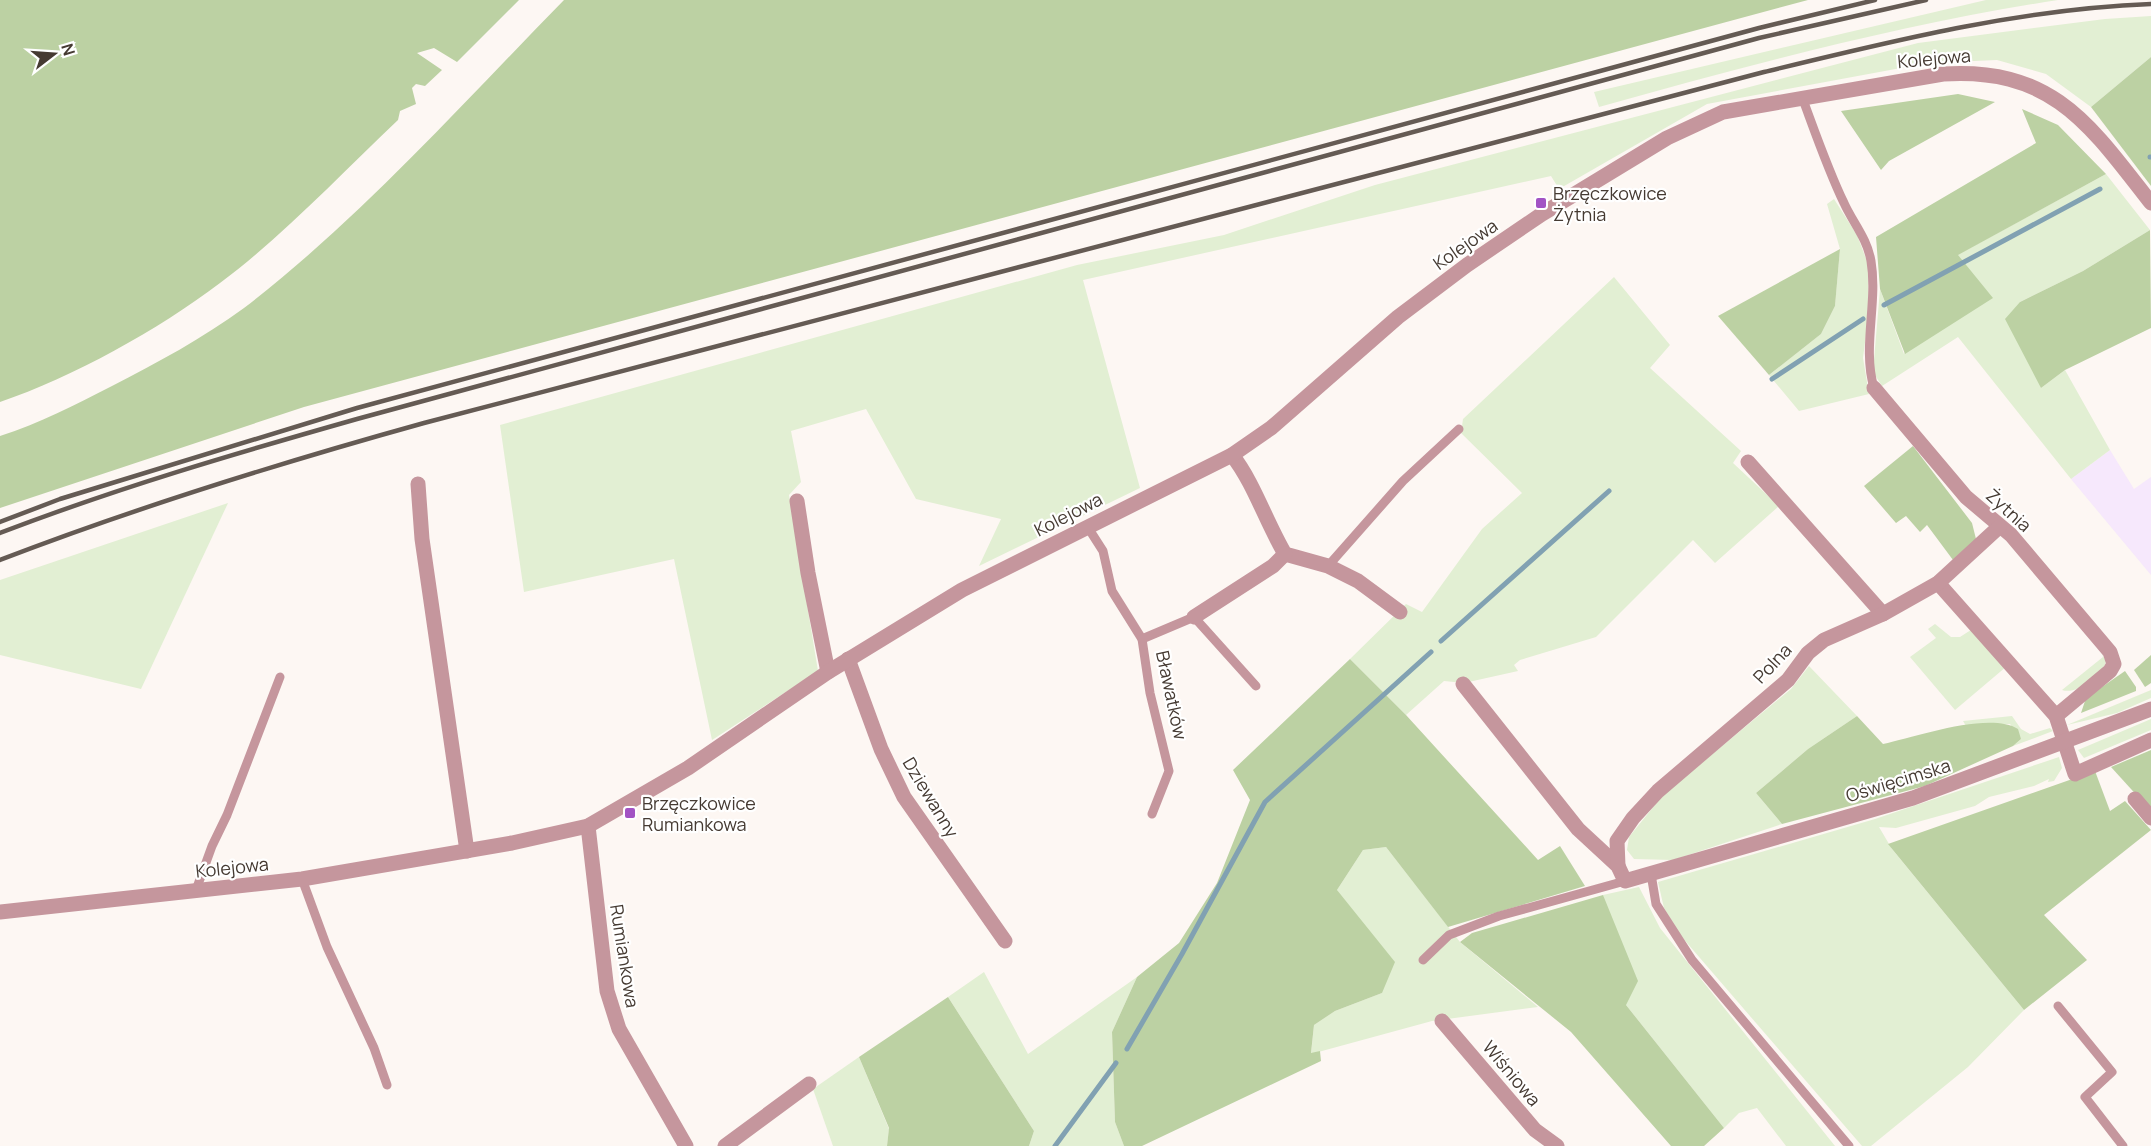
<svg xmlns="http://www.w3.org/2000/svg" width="2151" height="1146" font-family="Manrope,sans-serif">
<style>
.commercial{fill:#f6e8fc}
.green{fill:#e2efd3}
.forest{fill:#bcd1a3}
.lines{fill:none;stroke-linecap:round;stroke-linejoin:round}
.stream{stroke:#81a1b2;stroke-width:5}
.lane{stroke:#c5969d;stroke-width:9}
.street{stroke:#c5969d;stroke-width:15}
.rail{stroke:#655b54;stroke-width:4.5}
.poi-dot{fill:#a253c4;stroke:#fff;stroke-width:2}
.labels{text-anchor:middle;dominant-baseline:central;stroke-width:4.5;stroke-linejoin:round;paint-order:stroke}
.street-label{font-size:18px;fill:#453a32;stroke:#fff}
.poi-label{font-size:18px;fill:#453a32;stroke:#fff;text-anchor:start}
</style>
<rect width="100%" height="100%" fill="#fdf7f3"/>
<path class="commercial" d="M 2110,450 L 2134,489 L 2151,477 L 2151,575 L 2071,479 Z"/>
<g class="green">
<path d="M 1986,0 L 2058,0 C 1902,24 1750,65 1599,107 L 1594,92 Z"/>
<path d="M 2151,16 L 2151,57 L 2091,107 L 2046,74 L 1997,60 L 1928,63 L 1707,104 L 1559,189 L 1551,176 L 1083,280 L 1140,488 L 979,566 L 1001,519 L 916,499 L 866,409 L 791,431 L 801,482 L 789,495 L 818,671 L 712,740 L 674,559 L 524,592 L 500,425 L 1077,265 L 1224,235 L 1375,185 L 1918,43 L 2105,19 Z"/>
<path d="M 2106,174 L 2150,230 L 2083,271 L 2020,302 L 2041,388 L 2065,370 L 2110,450 L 2071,479 L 1958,337 L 1882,386 L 1873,372 L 1880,289 L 1904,354 L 1957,255 Z"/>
<path d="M 1834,199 L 1857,235 L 1868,264 L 1869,311 L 1863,358 L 1869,394 L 1799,411 L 1769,375 L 1821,334 L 1835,306 L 1840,249 L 1827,204 Z"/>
<path d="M 1614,277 L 1670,345 L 1650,368 L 1741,451 L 1733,463 L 1779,506 L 1715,563 L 1693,540 L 1596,637 L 1520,660 L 1514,665 L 1518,671 L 1464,683 L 1444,681 L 1406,715 L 1350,659 L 1406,604 L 1422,612 L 1482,529 L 1522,493 L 1461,433 L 1463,419 Z"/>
<path d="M 228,503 L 141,689 L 0,655 L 0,580 Z"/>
<path d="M 1935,624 L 1951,637 L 1960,637 L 1974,628 L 2007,666 L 1955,710 L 1910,657 L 1936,638 L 1928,629 Z"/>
<path d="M 2102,654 L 2106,661 L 2105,665 C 2096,677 2077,695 2062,690 L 2103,657 Z"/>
<path d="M 1809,666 L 1857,716 L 1808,749 L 1756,793 L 1782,824 L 1673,860 L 1634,859 L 1627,850 L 1629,837 L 1663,795 L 1791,689 Z"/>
<path d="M 2151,690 L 2151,698 L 2117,713 L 2067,725 Z"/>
<path d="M 2012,716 L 2021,729 L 2030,734 L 2050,728 L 2053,731 L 2013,746 L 2021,739 L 2010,724 L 1966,726 L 1963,721 Z"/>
<path d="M 2151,719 L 2151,730 L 2084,758 L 2078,750 Z"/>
<path d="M 2059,757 L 2062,768 L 2054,781 L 2048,782 L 2049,779 L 2034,786 L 1989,797 L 1975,806 L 1896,828 L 1879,827 L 1892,849 L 2024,1010 L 1968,1067 L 1871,1146 L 1862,1146 L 1681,936 L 1664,908 L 1658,882 L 1875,819 Z"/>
<path d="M 1386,847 L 1460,942 L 1538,1007 L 1432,1021 L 1311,1054 L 1314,1025 L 1335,1011 L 1382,993 L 1337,890 L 1363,850 Z"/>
<path d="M 1639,887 L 1660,928 L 1835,1146 L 1786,1146 L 1757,1108 L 1739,1113 L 1724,1128 L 1626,1005 L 1603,895 Z"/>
<path d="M 984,972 L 1028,1054 L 1137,977 L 1112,1032 L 1115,1122 L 1124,1146 L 1029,1146 L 1034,1131 L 948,997 Z"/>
<path d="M 859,1057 L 889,1129 L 887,1146 L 833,1146 L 813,1089 Z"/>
</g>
<g class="forest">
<path d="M 0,0 L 519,0 L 457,62 L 434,48 L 417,53 L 442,70 L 425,86 L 416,84 L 412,88 L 416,104 L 400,111 L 398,120 C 340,175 284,235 220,283 C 158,330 73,377 0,402 Z"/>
<path d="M 564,0 L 1808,0 L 304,407 L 0,508 L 0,436 C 40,423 75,405 112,386 C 157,363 203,338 244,308 C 361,218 461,105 564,0 Z"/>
<path d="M 2151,57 L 2151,186 L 2091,107 Z"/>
<path d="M 1958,94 L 1995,102 L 1889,161 L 1881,170 L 1841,111 Z"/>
<path d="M 2022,109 L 2058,125 L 2106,174 L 1958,255 L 1993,298 L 1905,354 L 1880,289 L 1876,237 L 2036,143 Z"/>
<path d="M 2150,230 L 2151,328 L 2065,370 L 2041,388 L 2005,319 L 2020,302 L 2083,271 Z"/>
<path d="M 1840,249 L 1835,306 L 1821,334 L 1769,375 L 1718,316 Z"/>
<path d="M 1913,446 L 1972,523 L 1976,539 L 1953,560 L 1927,525 L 1920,532 L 1906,516 L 1896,523 L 1864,486 Z"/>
<path d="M 2151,655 L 2151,683 L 2145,687 L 2134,670 Z"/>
<path d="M 1350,659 L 1406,715 L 1538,860 L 1560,846 L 1585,886 L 1448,927 L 1386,847 L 1363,850 L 1337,890 L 1395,962 L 1382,993 L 1335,1011 L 1314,1025 L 1311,1053 L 1320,1051 L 1321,1061 L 1142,1146 L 1124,1146 L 1115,1122 L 1112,1032 L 1137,977 L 1179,943 L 1217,883 L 1250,800 L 1233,770 Z"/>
<path d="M 2125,671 L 2136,687 L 2136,691 L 2081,713 L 2086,698 Z"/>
<path d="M 1857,716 L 1883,744 C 1916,737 1989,711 2018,729 L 2021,739 L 2013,746 L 1925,786 L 1782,824 L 1756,793 L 1808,749 Z"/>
<path d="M 2151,750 L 2151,811 L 2111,767 Z"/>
<path d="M 2095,771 L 2110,811 L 2125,801 L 2151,830 L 2044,915 L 2087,960 L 2024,1010 L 1888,844 Z"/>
<path d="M 1603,895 L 1638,981 L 1626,1005 L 1724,1128 L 1704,1146 L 1671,1146 L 1571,1032 L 1460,942 L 1472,933 Z"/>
<path d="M 948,997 L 1034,1131 L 1029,1146 L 887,1146 L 889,1128 L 859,1057 Z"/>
</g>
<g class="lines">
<g class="stream">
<path d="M 2150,157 L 2151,157"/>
<path d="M 1884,305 L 2100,189"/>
<path d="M 1772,379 L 1863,319"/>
<path d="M 1441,641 L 1609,491"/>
<path d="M 1127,1049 L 1182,954 L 1265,802 L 1431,652"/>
<path d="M 1055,1146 L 1116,1063"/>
</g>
<g class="lane">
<path d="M 1802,97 C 1815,132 1828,170 1844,203 C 1853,223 1867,238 1871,261 C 1878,303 1862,347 1874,388"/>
<path d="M 1087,526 L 1103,551 L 1112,591 L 1142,639 L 1150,693 L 1169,771 L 1152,814"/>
<path d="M 1328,566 L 1403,481 L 1459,429"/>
<path d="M 1142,639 L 1194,617 L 1256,686"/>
<path d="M 1651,874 L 1656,904 L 1692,960 L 1849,1146"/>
<path d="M 302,879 L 327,947 L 374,1048 L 387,1085"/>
<path d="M 196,890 L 212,846 L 227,815 L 280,677"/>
<path d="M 1423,960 L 1449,935 L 1499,916 L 1625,881"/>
<path d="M 2058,1006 L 2112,1072 L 2085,1097 L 2123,1146"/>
</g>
<g class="street">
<path d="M 1874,388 L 1966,497 L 2011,535 L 2110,652 L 2114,664 L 2110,671 L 2056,716"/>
<path d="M 1232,455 C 1254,483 1266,522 1285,554 L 1328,566 L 1358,581 L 1400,612"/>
<path d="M 1748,462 L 1883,614"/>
<path d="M 418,484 L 422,539 L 467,851"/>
<path d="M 797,501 L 808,573 L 828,672"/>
<path d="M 1938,583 L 2056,716 L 2075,774 L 2151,740"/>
<path d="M 1194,617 L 1273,566 L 1285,554"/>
<path d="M 848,659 L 881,749 L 904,797 L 1005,941"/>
<path d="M 1463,684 L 1578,829 L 1618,866 L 1625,881 L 1913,798 L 2151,709"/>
<path d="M 2135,799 L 2151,818"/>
<path d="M 588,826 L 607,991 L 619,1029 L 686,1146"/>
<path d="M 1618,866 L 1617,841 L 1633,818 L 1658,791 L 1788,680 L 1808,653 L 1824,640 L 1883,614 L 1938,583 L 1999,527"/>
<path d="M 0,912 L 302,879 L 512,843 L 588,826 L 688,768 L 828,672 L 962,590 L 1232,455 L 1271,428 L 1398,317 L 1467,265 L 1542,214 L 1667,138 L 1723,112 L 1943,74 C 2053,67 2090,125 2151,203"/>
<path d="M 1442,1021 L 1535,1130 L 1557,1146"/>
<path d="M 725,1146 L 809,1084"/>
</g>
<g class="rail">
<path d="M 0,522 L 60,499 L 357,408 L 1759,28 L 1875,0"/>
<path d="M 0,533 C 117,488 237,453 357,419 L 1759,38 L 1926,0"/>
<path d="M 0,560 C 140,506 280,463 424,423 L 1764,72 C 1892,41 2019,9 2151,4"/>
</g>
</g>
<g class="poi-dot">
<rect x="1535" y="197" width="12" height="12" rx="3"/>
<rect x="624" y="807" width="12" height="12" rx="3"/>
</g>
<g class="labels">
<g class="street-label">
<text transform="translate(1934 58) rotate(-5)">Kolejowa</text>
<text transform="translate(1465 244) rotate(-35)">Kolejowa</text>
<text transform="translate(2009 510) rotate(42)">Żytnia</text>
<text transform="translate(1068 514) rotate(-27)">Kolejowa</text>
<text transform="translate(1772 663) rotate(-47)">Polna</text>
<text transform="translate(1172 695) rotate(78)">Bławatków</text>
<text transform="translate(1898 780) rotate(-17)">Oświęcimska</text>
<text transform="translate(931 797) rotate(59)">Dziewanny</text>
<text transform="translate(232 867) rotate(-6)">Kolejowa</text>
<text transform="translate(625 956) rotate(81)">Rumiankowa</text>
<text transform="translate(1512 1073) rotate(50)">Wiśniowa</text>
</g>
<g class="poi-label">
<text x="1553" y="193">Brzęczkowice<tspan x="1553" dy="21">Żytnia</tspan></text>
<text x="642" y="803">Brzęczkowice<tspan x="642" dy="21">Rumiankowa</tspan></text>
</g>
</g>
<g transform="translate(54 54) rotate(73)" stroke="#ffffff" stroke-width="4.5" paint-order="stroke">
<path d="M0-4.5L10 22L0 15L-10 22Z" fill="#453a32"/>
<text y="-9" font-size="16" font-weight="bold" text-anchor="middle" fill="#453a32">N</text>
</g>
</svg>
